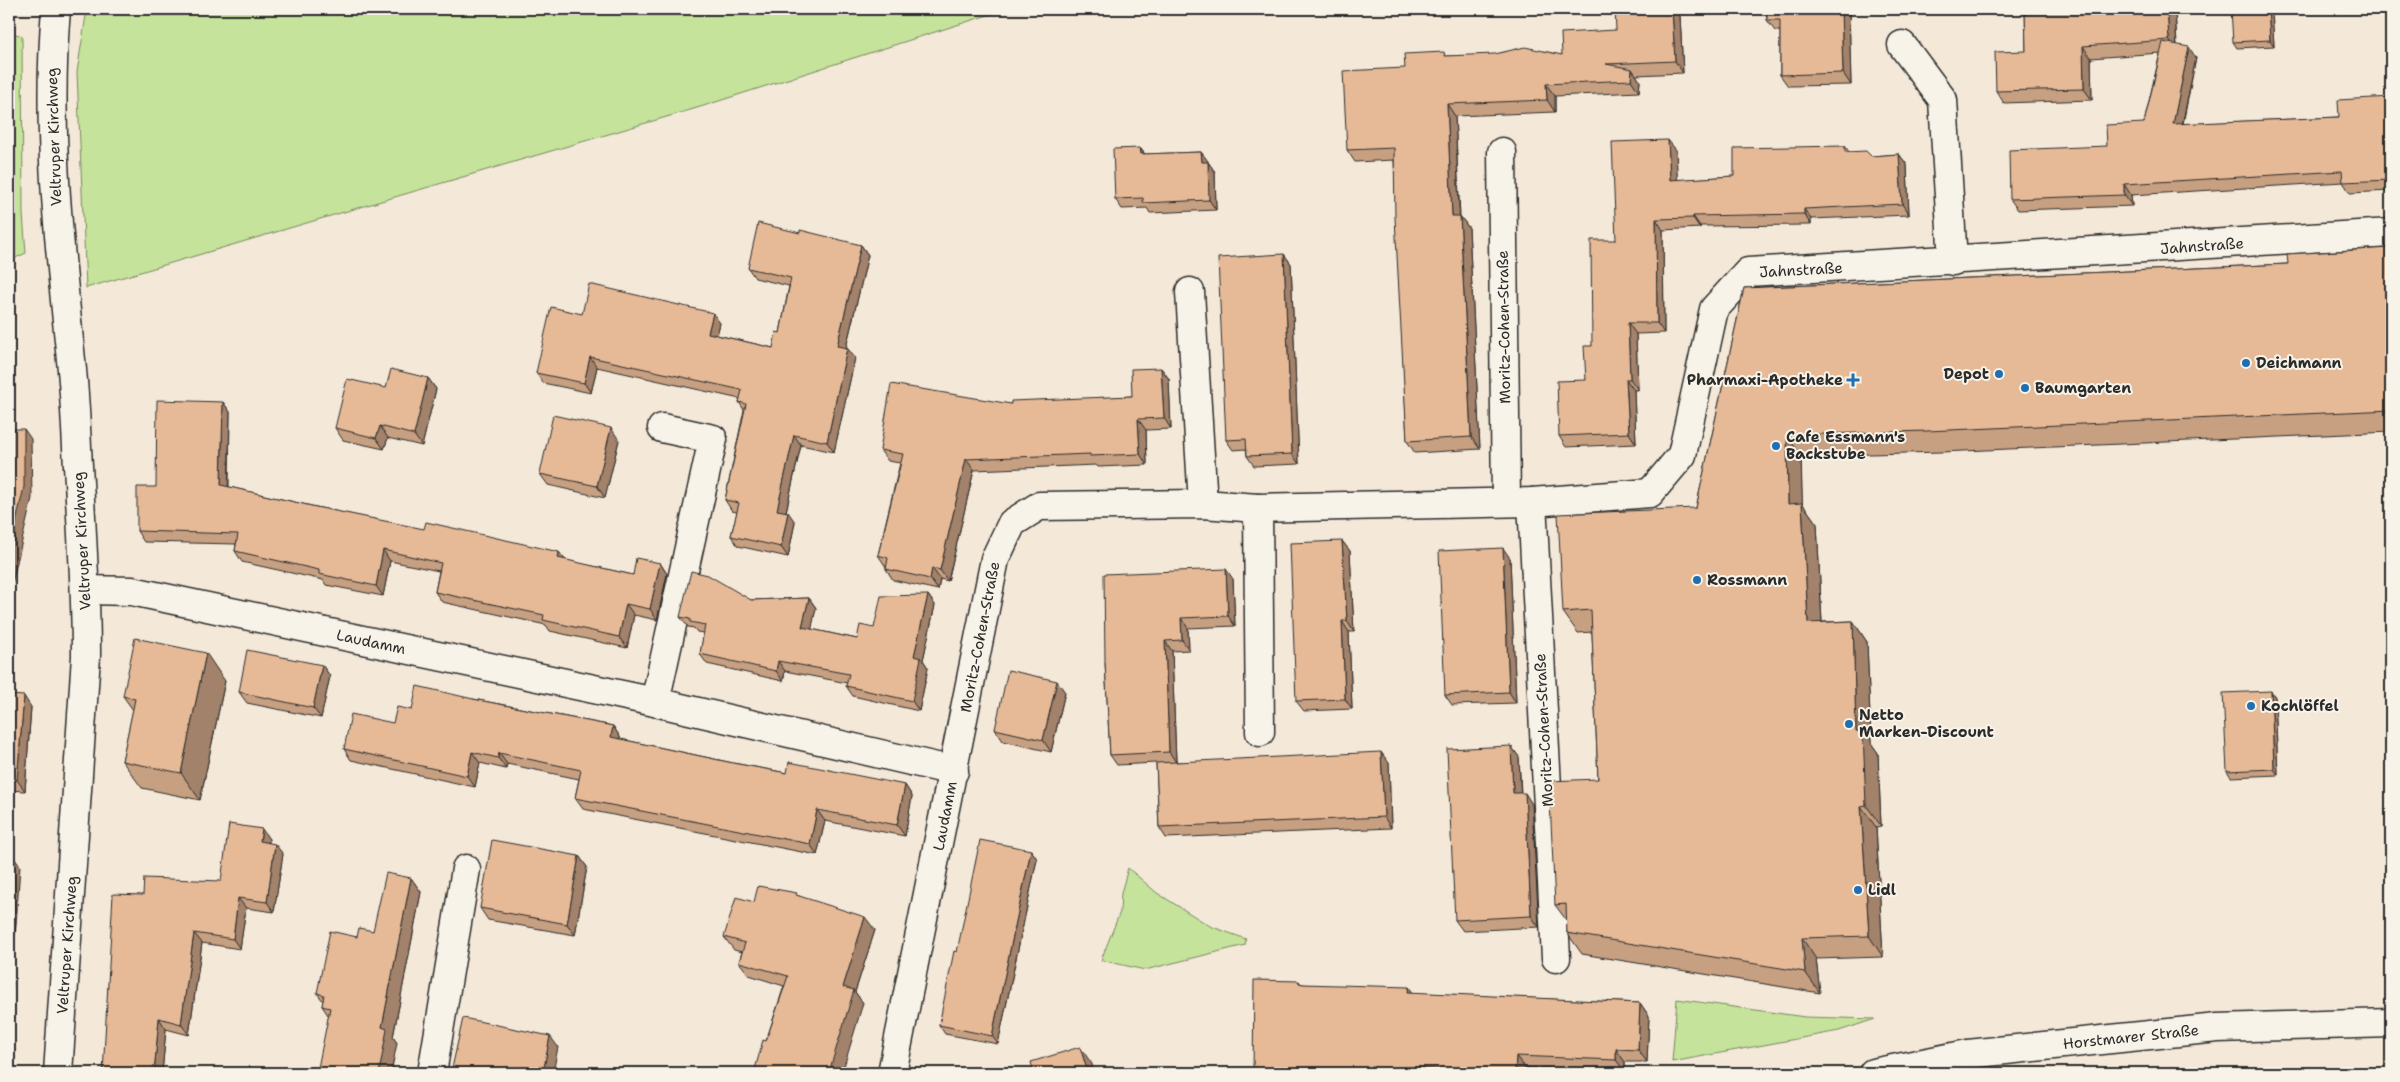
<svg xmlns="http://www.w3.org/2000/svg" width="2400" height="1082" font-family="'Shantell Sans',sans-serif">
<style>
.green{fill:#c5e39a;stroke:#788762}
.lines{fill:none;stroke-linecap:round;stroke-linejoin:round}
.street-casing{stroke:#2b2b2b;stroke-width:31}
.secondary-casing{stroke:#2b2b2b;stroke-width:31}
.street{stroke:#f7f3e8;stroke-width:28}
.secondary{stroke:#f7f3e8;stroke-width:28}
.wall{fill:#c7a082;stroke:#2b2b2b}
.shaded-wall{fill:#a2826a;stroke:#2b2b2b}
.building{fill:#e7ba97;stroke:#2b2b2b}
.poi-dot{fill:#1f6fb2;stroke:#f7f3e8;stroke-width:2}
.labels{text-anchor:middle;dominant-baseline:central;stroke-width:4;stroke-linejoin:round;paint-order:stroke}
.street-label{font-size:15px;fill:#2b2b2b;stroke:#f7f3e8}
.poi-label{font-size:15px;font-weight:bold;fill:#2b2b2b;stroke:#f7f3e8;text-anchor:start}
</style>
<rect width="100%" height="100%" fill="#f4e8d8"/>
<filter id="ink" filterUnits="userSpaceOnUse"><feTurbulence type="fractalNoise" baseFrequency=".02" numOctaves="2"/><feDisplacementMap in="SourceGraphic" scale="10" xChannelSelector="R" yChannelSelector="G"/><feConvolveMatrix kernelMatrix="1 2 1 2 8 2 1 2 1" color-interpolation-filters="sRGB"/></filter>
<g filter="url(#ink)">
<g class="green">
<path d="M 87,9 L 1007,9 L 697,108 L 86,288 L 77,72 Z"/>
<path d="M 9,32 L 22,36 L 23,214 L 26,253 L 9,261 Z"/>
<path d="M 1128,868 L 1157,893 L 1210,926 L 1246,939 L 1245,945 L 1145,970 L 1101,960 L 1120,912 L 1121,893 Z"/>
<path d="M 1677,999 L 1805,1017 L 1875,1019 L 1839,1031 L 1672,1062 Z"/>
</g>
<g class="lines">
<g class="street-casing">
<g id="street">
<path d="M 56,9 C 46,127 59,243 71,360 C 75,396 76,431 78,466 C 82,530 86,592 86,656 L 58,1073"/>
<path d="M 1902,45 L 1943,100 L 1953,261"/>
<path d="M 1502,152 L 1506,502"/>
<path d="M 1190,292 L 1203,504"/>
<path d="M 1532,502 L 1556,958"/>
<path d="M 1258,508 L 1260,732"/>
<path d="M 86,590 L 132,591 L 655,702 L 954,771"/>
<path d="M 655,702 L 713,439 L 662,428"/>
<path d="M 432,1073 L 466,869"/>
<path d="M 892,1073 L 995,559 L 1012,523 L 1039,506 L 1203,504 L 1258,508 L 1532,502 L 1650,493 L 1682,455 L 1714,309 L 1748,272 L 2391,233"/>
</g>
</g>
<g class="secondary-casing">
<path id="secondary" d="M 1873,1073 L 1968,1054 L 2217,1028 L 2391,1023"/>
</g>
<use href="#street" class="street"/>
<use href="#secondary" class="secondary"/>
</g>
<g class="wall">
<path d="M 1767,9 L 1849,9 L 1851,85 L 1788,86 L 1780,75 L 1780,31 L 1775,31 L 1767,20 Z"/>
<path d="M 2025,9 L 2175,9 L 2177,45 L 2196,58 L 2183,124 L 2339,117 L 2391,97 L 2391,191 L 2350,193 L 2343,182 L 2131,195 L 2132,206 L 2018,210 L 2010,199 L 2107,146 L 2144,123 L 2160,53 L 2091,58 L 2092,100 L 2004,103 L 1996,91 L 2026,51 Z"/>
<path d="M 2345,9 L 2391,9 L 2391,11 L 2348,13 Z"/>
<path d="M 2272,11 L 2274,46 L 2237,48 L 2233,42 Z"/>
<path d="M 1680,16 L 1683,73 L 1636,75 L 1640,81 L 1639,92 L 1555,96 L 1555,112 L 1455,116 L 1460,216 L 1469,228 L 1480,449 L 1415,453 L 1407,441 L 1394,160 L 1355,162 L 1347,150 L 1405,68 L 1447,56 L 1562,55 L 1616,30 Z"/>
<path d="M 1845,146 L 1849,152 L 1871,156 L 1899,154 L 1907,165 L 1909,215 L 1811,219 L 1811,225 L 1700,226 L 1700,228 L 1663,230 L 1664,333 L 1636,334 L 1638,390 L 1634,390 L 1636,444 L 1566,447 L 1559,436 L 1586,380 L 1592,346 L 1616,240 L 1676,150 L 1677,180 L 1734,176 Z"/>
<path d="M 1140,148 L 1145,154 L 1201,152 L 1215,172 L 1216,210 L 1150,213 L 1147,208 L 1122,209 L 1115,199 Z"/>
<path d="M 800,233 L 861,245 L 868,255 L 846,348 L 847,348 L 855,358 L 834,452 L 801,445 L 786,512 L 795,522 L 788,557 L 738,546 L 731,536 L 737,512 L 732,511 L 725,500 L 744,410 L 739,402 L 740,399 L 597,367 L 591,393 L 543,383 L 536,373 L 582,314 L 720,323 L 717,335 L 773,348 L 780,333 L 789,286 L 755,278 L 748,268 Z"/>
<path d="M 2391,248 L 2391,432 L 1941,452 L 1801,456 L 1802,503 L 1817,524 L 1822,622 L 1853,621 L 1867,642 L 1871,743 L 1878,753 L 1881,826 L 1876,827 L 1883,957 L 1816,959 L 1820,993 L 1582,954 L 1567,933 L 1567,921 L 1555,905 L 1598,779 L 1592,632 L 1578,633 L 1563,612 L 1696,508 L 1744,288 L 2288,264 Z"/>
<path d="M 1284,254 L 1291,264 L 1299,464 L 1254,466 L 1247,456 L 1246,449 L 1233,450 L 1226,440 Z"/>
<path d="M 1161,368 L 1169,379 L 1171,429 L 1146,430 L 1147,465 L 1098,467 L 1096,465 L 974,470 L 948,581 L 940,579 L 938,590 L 893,580 L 886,569 L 886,567 L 878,555 L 900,463 L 888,461 L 880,450 L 1011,404 L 1132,396 Z"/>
<path d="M 428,378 L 436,389 L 422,446 L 388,438 L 384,449 L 343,440 L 335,428 L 386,388 Z"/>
<path d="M 223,402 L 230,412 L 229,487 L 316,507 L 565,560 L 633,575 L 660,563 L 667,574 L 657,620 L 634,615 L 627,648 L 550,631 L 546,625 L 442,602 L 435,592 L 439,571 L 390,561 L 383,596 L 326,585 L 323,580 L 242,562 L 235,551 L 236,544 L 144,542 L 137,531 L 156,487 Z"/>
<path d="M 619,440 L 605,498 L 548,485 L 540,474 Z"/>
<path d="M 1342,541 L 1350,551 L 1354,632 L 1349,632 L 1352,709 L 1304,711 L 1296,701 Z"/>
<path d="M 1510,558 L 1516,703 L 1452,705 L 1445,695 Z"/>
<path d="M 1233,579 L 1235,626 L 1188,628 L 1189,650 L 1172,651 L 1176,762 L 1389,763 L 1391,828 L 1166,838 L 1159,827 L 1156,763 L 1117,765 L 1110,755 L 1105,662 Z"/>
<path d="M 928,595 L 935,605 L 923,660 L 928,668 L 919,711 L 853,696 L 846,686 L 847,683 L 785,671 L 783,681 L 707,664 L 700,654 L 704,633 L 697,632 L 694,628 L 688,627 L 680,617 L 751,600 L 809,598 L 816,608 L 811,629 L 857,639 Z"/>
<path d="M 322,665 L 330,676 L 321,718 L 247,703 L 239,692 Z"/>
<path d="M 225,681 L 200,800 L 142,788 L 122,761 L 133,710 L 123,696 Z"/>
<path d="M 2271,691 L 2275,697 L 2278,775 L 2231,777 L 2227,771 Z"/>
<path d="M 1065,692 L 1051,752 L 1003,741 L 995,729 Z"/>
<path d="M 9,695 L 31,707 L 25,791 L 9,790 Z"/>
<path d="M 473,699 L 613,726 L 620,737 L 620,739 L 733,763 L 787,773 L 905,785 L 912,796 L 905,836 L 825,821 L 817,855 L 583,809 L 575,798 L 579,779 L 507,764 L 506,769 L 480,763 L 475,787 L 351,760 L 344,749 L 393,723 L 412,710 Z"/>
<path d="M 1511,746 L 1519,757 L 1521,793 L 1532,804 L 1539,927 L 1463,931 L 1455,920 Z"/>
<path d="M 269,839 L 269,843 L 283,854 L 274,912 L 246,908 L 240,949 L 202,943 L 189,1035 L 166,1029 L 162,1073 L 103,1073 L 143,895 L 221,881 Z"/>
<path d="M 1031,850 L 1037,859 L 998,1044 L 945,1034 L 939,1025 L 957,952 Z"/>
<path d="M 579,856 L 587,867 L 575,935 L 488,920 L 480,908 Z"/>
<path d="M 411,878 L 421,892 L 393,1037 L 397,1043 L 328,1015 L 322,1006 L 323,1001 L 317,993 L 373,931 Z"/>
<path d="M 799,896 L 875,930 L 855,992 L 863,1003 L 766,1041 L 784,986 L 749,975 L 739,962 L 742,952 L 734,950 L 724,937 L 754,902 Z"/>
<path d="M 1299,981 L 1301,984 L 1413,993 L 1640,1003 L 1649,1016 L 1647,1062 L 1625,1062 L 1625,1072 L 1525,1068 L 1524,1073 L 1253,1073 Z"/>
</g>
<g class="shaded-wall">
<path d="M 1672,9 L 1675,9 L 1680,16 L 1683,73 L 1675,61 Z"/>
<path d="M 1841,9 L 1849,9 L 1851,85 L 1843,73 Z"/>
<path d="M 2167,9 L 2175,9 L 2177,52 L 2169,40 Z"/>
<path d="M 2268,9 L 2271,9 L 2272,11 L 2274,46 L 2270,40 Z"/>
<path d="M 2083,46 L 2091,58 L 2092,100 L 2084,89 Z"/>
<path d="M 2189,47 L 2196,58 L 2180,135 L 2173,124 Z"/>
<path d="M 1632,69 L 1640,81 L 1639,92 L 1631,80 Z"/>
<path d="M 1546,84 L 1555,96 L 1555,112 L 1547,100 Z"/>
<path d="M 1447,104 L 1455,116 L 1460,228 L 1452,216 Z"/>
<path d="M 1668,140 L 1676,150 L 1678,191 L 1670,180 Z"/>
<path d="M 1140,148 L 1147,158 L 1141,154 Z"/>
<path d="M 1201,152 L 1208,161 L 1208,169 L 1208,162 L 1215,172 L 1216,210 L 1209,200 L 1202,162 Z"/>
<path d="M 1899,154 L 1907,165 L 1909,215 L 1902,204 Z"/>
<path d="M 2124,184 L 2131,195 L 2132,206 L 2124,195 Z"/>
<path d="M 1804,209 L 1811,219 L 1811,225 L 1804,214 Z"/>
<path d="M 1460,216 L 1469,228 L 1480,449 L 1471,437 Z"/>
<path d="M 1693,216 L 1700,226 L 1700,228 L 1693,218 Z"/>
<path d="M 1656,219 L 1663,230 L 1664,333 L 1657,323 Z"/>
<path d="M 861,245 L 868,255 L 844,356 L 837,346 Z"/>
<path d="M 1284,254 L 1291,264 L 1299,464 L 1292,454 Z"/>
<path d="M 713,313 L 720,323 L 715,344 L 708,333 Z"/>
<path d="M 1628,323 L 1636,334 L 1638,390 L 1630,379 Z"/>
<path d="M 847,348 L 855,358 L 834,452 L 827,442 Z"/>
<path d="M 590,357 L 597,367 L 591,393 L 584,383 Z"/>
<path d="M 1161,368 L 1169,379 L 1171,429 L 1164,418 Z"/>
<path d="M 428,378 L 436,389 L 422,446 L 414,435 Z"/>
<path d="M 1626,379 L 1634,390 L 1636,444 L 1629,433 Z"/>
<path d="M 223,402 L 230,412 L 228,496 L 221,485 Z"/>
<path d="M 1138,419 L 1146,430 L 1147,465 L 1140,454 Z"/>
<path d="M 380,426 L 388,438 L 384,449 L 376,438 Z"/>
<path d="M 611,428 L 619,440 L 605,498 L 597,486 Z"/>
<path d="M 24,429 L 31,439 L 32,498 L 11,588 L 9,585 L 9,553 Z"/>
<path d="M 794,435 L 801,445 L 784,520 L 777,510 Z"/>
<path d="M 1787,435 L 1801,456 L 1803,525 L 1788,504 Z"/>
<path d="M 966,459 L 974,470 L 948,581 L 940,570 Z"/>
<path d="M 1802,503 L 1817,524 L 1823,644 L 1808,623 Z"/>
<path d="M 788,512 L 795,522 L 788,557 L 781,547 Z"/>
<path d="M 1342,541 L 1350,551 L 1354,632 L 1347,621 Z"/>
<path d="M 1503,548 L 1510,558 L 1516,703 L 1509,692 Z"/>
<path d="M 383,550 L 390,561 L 383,596 L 376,586 Z"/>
<path d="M 559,552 L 567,562 L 558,558 Z"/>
<path d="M 660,563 L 667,574 L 657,620 L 650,609 Z"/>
<path d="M 932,568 L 940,579 L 938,590 L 930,579 Z"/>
<path d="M 1226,569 L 1233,579 L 1235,626 L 1228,616 Z"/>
<path d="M 928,595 L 935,605 L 923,660 L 928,668 L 919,711 L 912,701 L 914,656 Z"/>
<path d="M 809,598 L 816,608 L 810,637 L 802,627 Z"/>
<path d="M 626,604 L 634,615 L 627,648 L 619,637 Z"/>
<path d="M 1181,618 L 1188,628 L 1189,650 L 1182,640 Z"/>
<path d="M 1342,621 L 1349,632 L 1352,709 L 1345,699 Z"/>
<path d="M 1853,621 L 1867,642 L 1871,743 L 1878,753 L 1881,826 L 1866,805 L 1856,732 Z"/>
<path d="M 1165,641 L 1172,651 L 1176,762 L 1169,752 Z"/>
<path d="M 206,653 L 225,681 L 200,800 L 181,773 Z"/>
<path d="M 778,661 L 785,671 L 783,681 L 776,671 Z"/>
<path d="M 322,665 L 330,676 L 321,718 L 313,708 Z"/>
<path d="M 1057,681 L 1065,692 L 1051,752 L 1043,740 Z"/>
<path d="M 2271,691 L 2275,697 L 2278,775 L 2274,769 Z"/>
<path d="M 24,696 L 31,707 L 25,791 L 17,780 Z"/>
<path d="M 613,726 L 620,737 L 618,748 L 611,737 Z"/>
<path d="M 1511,746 L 1519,757 L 1521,804 L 1513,793 Z"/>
<path d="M 472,752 L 480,763 L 475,787 L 467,776 Z"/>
<path d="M 1381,752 L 1389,763 L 1391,828 L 1384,817 Z"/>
<path d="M 499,753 L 507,764 L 506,769 L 498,758 Z"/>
<path d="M 905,785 L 912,796 L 905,836 L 897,825 Z"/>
<path d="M 1525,793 L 1532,804 L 1539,927 L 1531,916 Z"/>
<path d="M 1861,806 L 1876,827 L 1883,957 L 1869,936 Z"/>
<path d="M 817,810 L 825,821 L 817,855 L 810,844 Z"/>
<path d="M 262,829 L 269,839 L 267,852 L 260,841 Z"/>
<path d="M 275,844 L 283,854 L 274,912 L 267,902 Z"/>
<path d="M 1031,850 L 1037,859 L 998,1044 L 992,1036 Z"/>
<path d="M 12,855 L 20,866 L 16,925 L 9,976 L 9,906 Z"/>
<path d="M 579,856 L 587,867 L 575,935 L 567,924 Z"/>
<path d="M 411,878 L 421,892 L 393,1037 L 397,1043 L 391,1073 L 379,1073 L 382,1027 Z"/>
<path d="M 238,898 L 246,908 L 240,949 L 233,939 Z"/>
<path d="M 865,917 L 875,930 L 855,992 L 863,1003 L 842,1073 L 830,1073 L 829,1072 L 843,987 Z"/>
<path d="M 194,933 L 202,943 L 189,1035 L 181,1024 Z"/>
<path d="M 1802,938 L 1816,959 L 1820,993 L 1805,972 Z"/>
<path d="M 9,977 L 12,982 L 9,1029 Z"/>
<path d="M 1409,987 L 1418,1000 L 1408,992 Z"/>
<path d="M 1640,1003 L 1649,1016 L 1647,1062 L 1638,1050 Z"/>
<path d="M 159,1018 L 166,1029 L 162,1073 L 154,1073 Z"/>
<path d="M 550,1036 L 558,1047 L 553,1073 L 543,1073 Z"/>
<path d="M 1080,1047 L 1092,1064 L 1094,1073 L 1088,1073 Z"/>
<path d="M 1616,1049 L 1625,1062 L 1625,1072 L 1616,1060 Z"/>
<path d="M 1516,1056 L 1525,1068 L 1524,1073 L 1516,1073 L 1515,1072 Z"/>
<path d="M 1415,1068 L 1418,1073 L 1414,1073 Z"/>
</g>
<g class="building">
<path d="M 1615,9 L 1672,9 L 1675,61 L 1606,64 L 1632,69 L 1631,80 L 1546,84 L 1547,100 L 1447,104 L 1452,216 L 1460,216 L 1471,437 L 1407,441 L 1395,218 L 1394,148 L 1347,150 L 1343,71 L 1405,68 L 1404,54 L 1444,52 L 1445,56 L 1495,54 L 1525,47 L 1562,55 L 1561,33 L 1616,30 Z"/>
<path d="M 1767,9 L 1841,9 L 1843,73 L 1780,75 L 1780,20 L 1767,20 Z"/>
<path d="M 2025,9 L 2167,9 L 2169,40 L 2083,46 L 2084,89 L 1996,91 L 1995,52 L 2026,51 Z"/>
<path d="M 2231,9 L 2268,9 L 2270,40 L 2233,42 Z"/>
<path d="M 2163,42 L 2189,47 L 2173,124 L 2339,117 L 2338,100 L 2391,97 L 2391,180 L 2343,182 L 2342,171 L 2124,184 L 2124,195 L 2010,199 L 2009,150 L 2107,146 L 2106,125 L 2144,123 Z"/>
<path d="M 1668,140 L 1670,180 L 1734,176 L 1734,148 L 1845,146 L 1845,152 L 1866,151 L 1871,156 L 1899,154 L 1902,204 L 1804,209 L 1804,214 L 1693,216 L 1693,218 L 1656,219 L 1657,323 L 1628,323 L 1630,379 L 1626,379 L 1629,433 L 1559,436 L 1557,381 L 1586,380 L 1584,346 L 1592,346 L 1591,240 L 1616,240 L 1612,142 Z"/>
<path d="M 1140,148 L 1141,154 L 1201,152 L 1202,162 L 1208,162 L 1209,200 L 1143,203 L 1143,198 L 1115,199 L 1113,149 Z"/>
<path d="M 758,223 L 800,233 L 800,230 L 861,245 L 837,346 L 847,348 L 827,442 L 794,435 L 777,510 L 788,512 L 781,547 L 731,536 L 739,503 L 725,500 L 746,404 L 739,402 L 742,390 L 590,357 L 584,383 L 536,373 L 551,307 L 582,314 L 589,284 L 713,313 L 708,333 L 773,348 L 776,332 L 780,333 L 791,278 L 748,268 Z"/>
<path d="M 2391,248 L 2391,410 L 1927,431 L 1787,435 L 1788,504 L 1802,503 L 1808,623 L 1853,621 L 1856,732 L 1863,732 L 1866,805 L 1861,806 L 1869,936 L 1802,938 L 1805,972 L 1567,933 L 1566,904 L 1555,905 L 1549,781 L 1598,779 L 1591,610 L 1563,612 L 1558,514 L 1696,508 L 1744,288 L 2288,264 L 2287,254 Z"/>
<path d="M 1284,254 L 1292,454 L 1247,456 L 1246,439 L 1226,440 L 1218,258 Z"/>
<path d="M 1161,368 L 1164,418 L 1138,419 L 1140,454 L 1090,456 L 1090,454 L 966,459 L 940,570 L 932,568 L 930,579 L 886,569 L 888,558 L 878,555 L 903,454 L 880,450 L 891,384 L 1011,404 L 1011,401 L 1132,396 L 1131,369 Z"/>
<path d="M 391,369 L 428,378 L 414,435 L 380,426 L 376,438 L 335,428 L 347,379 L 386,388 Z"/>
<path d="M 157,400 L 223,402 L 221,485 L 316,507 L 424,529 L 426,522 L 559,552 L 558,558 L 633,575 L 636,558 L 660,563 L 650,609 L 626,604 L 619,637 L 543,620 L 544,615 L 435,592 L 441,563 L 383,550 L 376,586 L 319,574 L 319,570 L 235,551 L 238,534 L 137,531 L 137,487 L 156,487 Z"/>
<path d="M 553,415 L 611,428 L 597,486 L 540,474 Z"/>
<path d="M 9,429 L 24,429 L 24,487 L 9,553 Z"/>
<path d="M 1342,541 L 1347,621 L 1342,621 L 1345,699 L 1296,701 L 1290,543 Z"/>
<path d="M 1503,548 L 1509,692 L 1445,695 L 1439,551 Z"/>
<path d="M 1226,569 L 1228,616 L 1181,618 L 1182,640 L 1165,641 L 1169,752 L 1110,755 L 1105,662 L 1104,574 Z"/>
<path d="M 691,571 L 708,575 L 751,600 L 809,598 L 802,627 L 857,639 L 860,625 L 874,628 L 881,596 L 928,595 L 914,656 L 921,658 L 912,701 L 846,686 L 849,674 L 778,661 L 776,671 L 700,654 L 705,625 L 690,622 L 690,619 L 680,617 Z"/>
<path d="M 135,638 L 206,653 L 181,773 L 122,761 L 135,699 L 123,696 Z"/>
<path d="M 247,650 L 322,665 L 313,708 L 239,692 Z"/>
<path d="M 1008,670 L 1057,681 L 1043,740 L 995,729 Z"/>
<path d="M 417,686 L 473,699 L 613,726 L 611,737 L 733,763 L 787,773 L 789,762 L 905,785 L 897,825 L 817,810 L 810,844 L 575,798 L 581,770 L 499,753 L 498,758 L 472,752 L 467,776 L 344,749 L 351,714 L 393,723 L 397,707 L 412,710 Z"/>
<path d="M 2271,691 L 2274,769 L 2227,771 L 2223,693 Z"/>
<path d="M 9,695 L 24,696 L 17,780 L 9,779 Z"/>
<path d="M 1511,746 L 1513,793 L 1525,793 L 1531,916 L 1455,920 L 1447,749 Z"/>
<path d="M 1381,752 L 1384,817 L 1159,827 L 1156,763 Z"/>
<path d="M 229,824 L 262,829 L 260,841 L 275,844 L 267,902 L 238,898 L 233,939 L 194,933 L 181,1024 L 159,1018 L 154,1073 L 103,1073 L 113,894 L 143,895 L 144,878 L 221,881 Z"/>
<path d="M 492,840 L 579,856 L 567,924 L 480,908 Z"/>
<path d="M 980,840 L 1031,850 L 992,1036 L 939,1025 L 954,951 L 957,952 Z"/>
<path d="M 9,855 L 12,855 L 9,906 Z"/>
<path d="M 386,873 L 411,878 L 382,1027 L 387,1029 L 379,1073 L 317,1073 L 330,1008 L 322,1006 L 324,995 L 317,993 L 330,931 L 357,937 L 359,928 L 373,931 Z"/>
<path d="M 758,886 L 797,893 L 796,895 L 865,917 L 843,987 L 854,990 L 829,1072 L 832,1073 L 754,1073 L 763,1040 L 766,1041 L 788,976 L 739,962 L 745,943 L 724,937 L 736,897 L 754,902 Z"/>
<path d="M 1254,980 L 1299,981 L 1299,983 L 1303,984 L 1409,987 L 1408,992 L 1640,1003 L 1638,1050 L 1616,1049 L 1616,1060 L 1516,1056 L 1515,1072 L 1415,1068 L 1414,1073 L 1253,1073 Z"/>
<path d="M 463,1018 L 550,1036 L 543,1073 L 451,1073 Z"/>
<path d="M 1080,1047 L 1088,1073 L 1034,1073 L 1031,1062 Z"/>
</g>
</g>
<g class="poi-dot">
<circle cx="2246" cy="363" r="5"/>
<circle cx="1999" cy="374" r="5"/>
<path d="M1850.5 372.5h5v5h5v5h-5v5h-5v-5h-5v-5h5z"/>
<circle cx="2025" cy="388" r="5"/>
<circle cx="1776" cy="446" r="5"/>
<circle cx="1697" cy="580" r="5"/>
<circle cx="2251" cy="706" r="5"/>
<circle cx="1849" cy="724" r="5"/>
<circle cx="1858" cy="890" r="5"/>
</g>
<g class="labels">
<g class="street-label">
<text transform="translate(54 137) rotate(-92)">Veltruper Kirchweg</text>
<text transform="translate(2202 246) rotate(-4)">Jahnstraße</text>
<text transform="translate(1801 270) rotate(-3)">Jahnstraße</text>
<text transform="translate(1504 327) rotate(-91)">Moritz-Cohen-Straße</text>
<text transform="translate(82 541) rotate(-93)">Veltruper Kirchweg</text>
<text transform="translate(980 637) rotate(-79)">Moritz-Cohen-Straße</text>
<text transform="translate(371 642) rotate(12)">Laudamm</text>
<text transform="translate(1544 730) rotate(-93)">Moritz-Cohen-Straße</text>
<text transform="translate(945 816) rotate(-79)">Laudamm</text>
<text transform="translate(67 945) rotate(-86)">Veltruper Kirchweg</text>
<text transform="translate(2131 1037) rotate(-6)">Horstmarer Straße</text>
</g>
<g class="poi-label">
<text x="2256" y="363">Deichmann</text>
<text x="1989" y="374" text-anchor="end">Depot</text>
<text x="1843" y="380" text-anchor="end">Pharmaxi-Apotheke</text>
<text x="2035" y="388">Baumgarten</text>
<text x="1786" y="437">Cafe Essmann's<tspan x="1786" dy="17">Backstube</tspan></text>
<text x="1707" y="580">Rossmann</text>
<text x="2261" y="706">Kochlöffel</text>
<text x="1859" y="715">Netto<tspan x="1859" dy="17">Marken-Discount</tspan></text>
<text x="1868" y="890">Lidl</text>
</g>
</g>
<rect width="2400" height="1082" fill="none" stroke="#f7f3e8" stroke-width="30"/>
<rect x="15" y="15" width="2370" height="1052" fill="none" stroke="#2b2b2b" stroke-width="2" filter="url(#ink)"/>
</svg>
